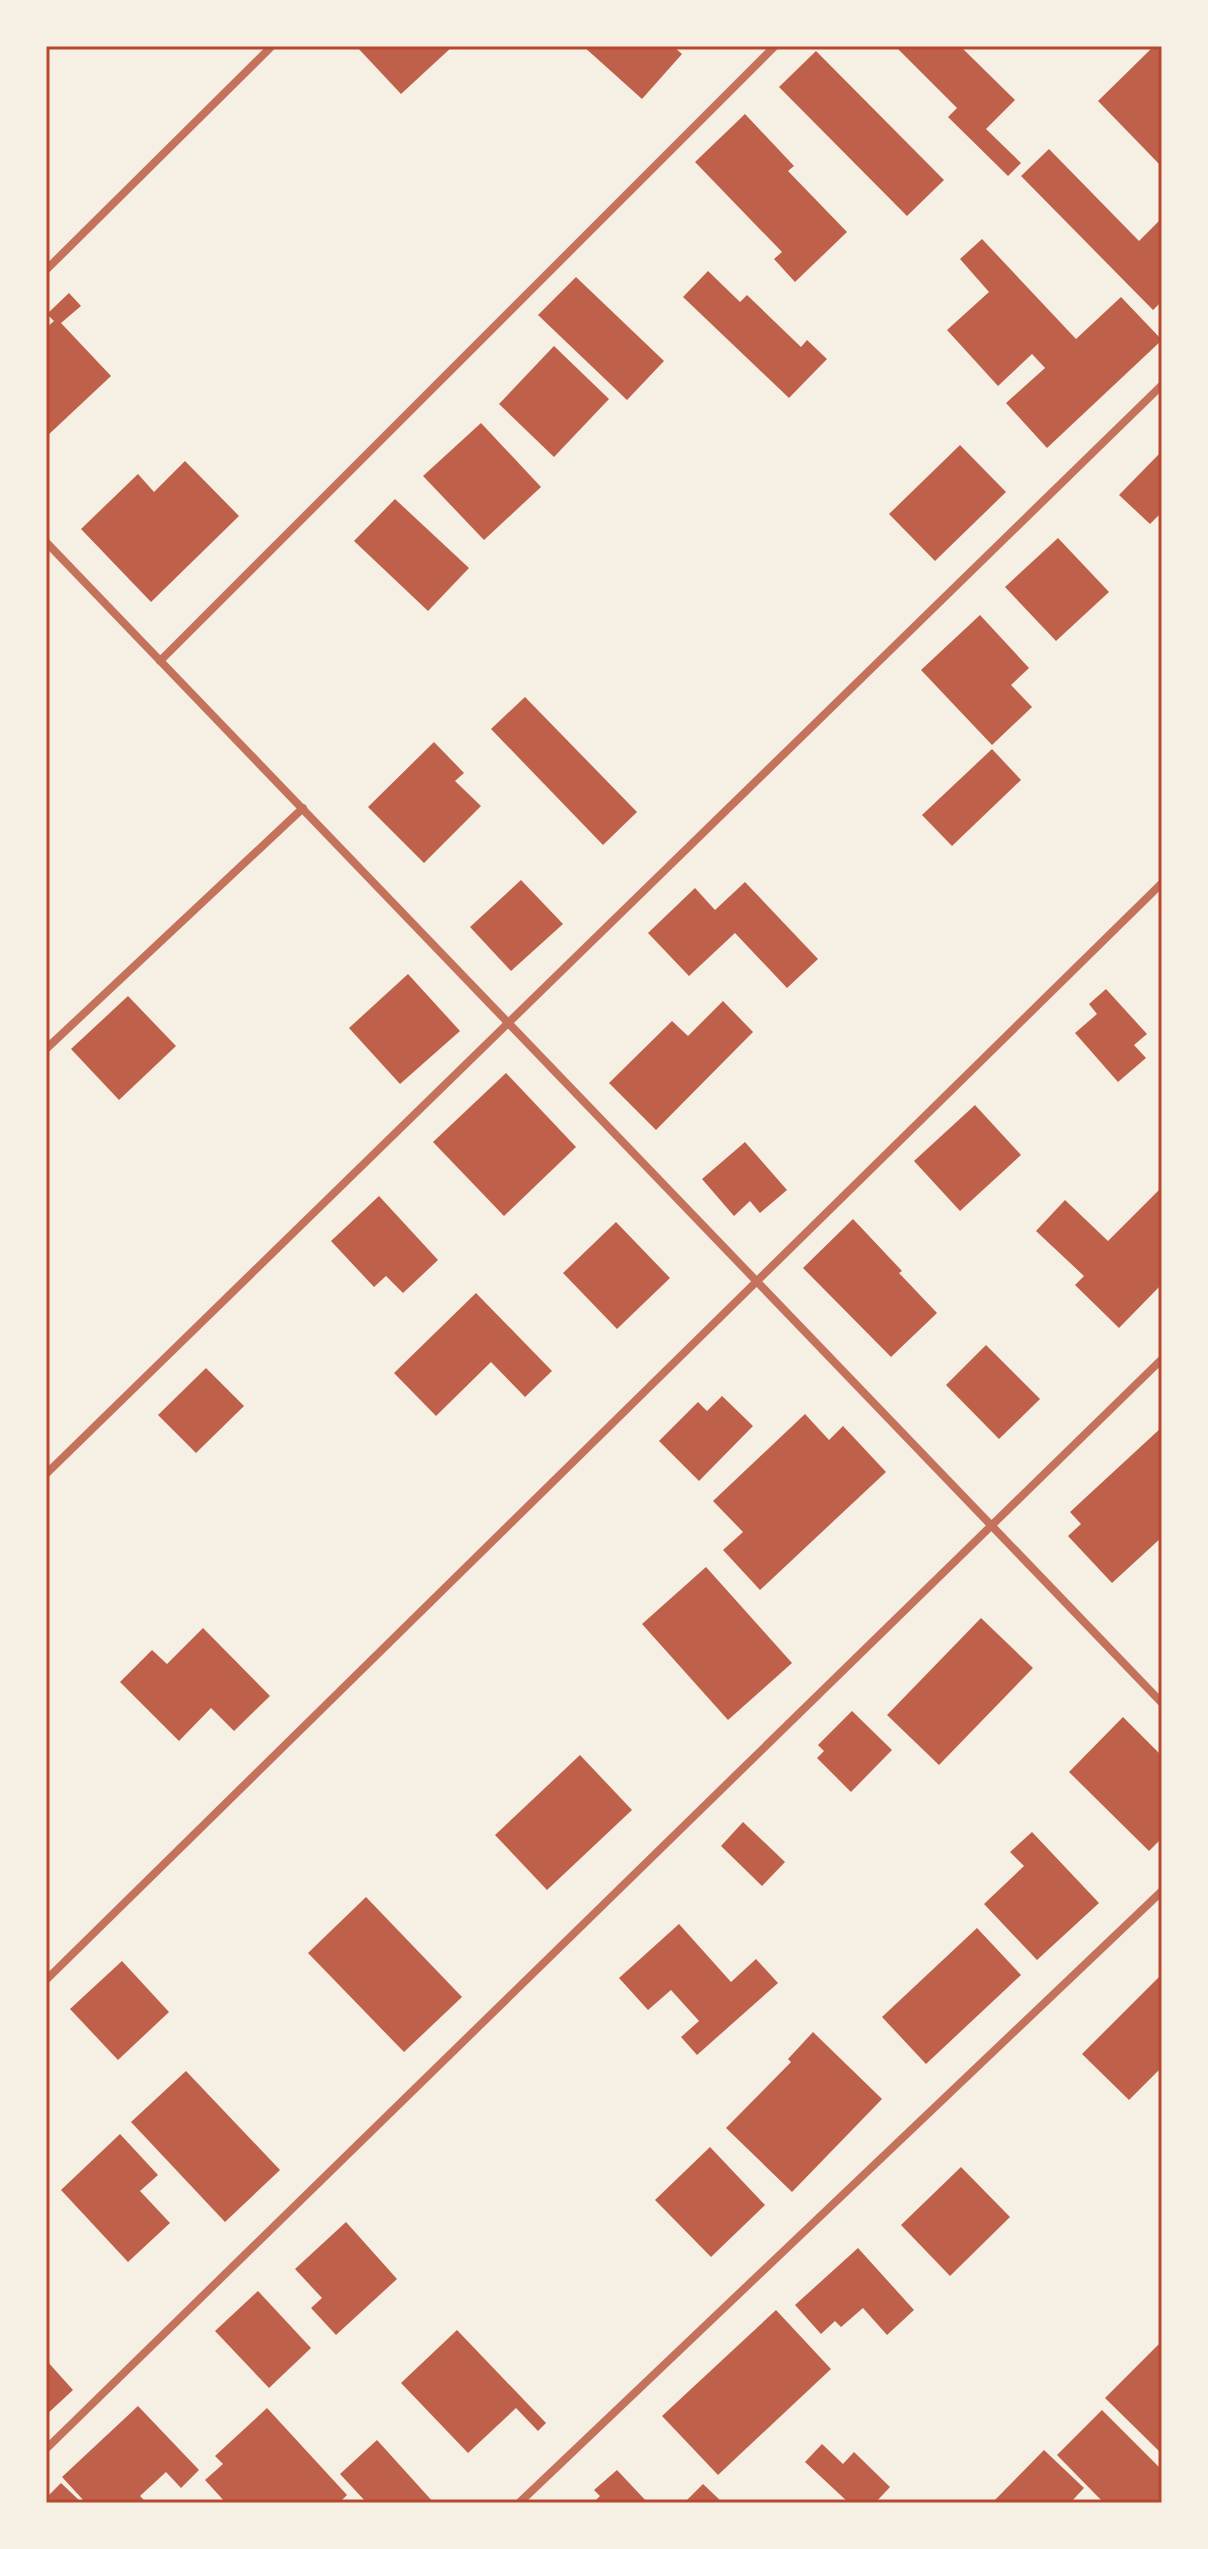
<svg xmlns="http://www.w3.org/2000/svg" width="1208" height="2549" font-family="'Open Sans',sans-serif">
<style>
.building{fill:#bf614a}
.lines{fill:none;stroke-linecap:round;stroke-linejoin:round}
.minor{stroke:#c5725c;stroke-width:8}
.neatline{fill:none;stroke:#b5482f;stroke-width:3}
</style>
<rect width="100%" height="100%" fill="#f6efe4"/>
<g class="building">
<path d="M 356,46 L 453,46 L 401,94 Z"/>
<path d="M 583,46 L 673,46 L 682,54 L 642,99 Z"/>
<path d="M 895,46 L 960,46 L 1015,100 L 986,129 L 1021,163 L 1008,176 L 948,117 L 957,108 Z"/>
<path d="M 1154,46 L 1162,46 L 1162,167 L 1098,101 Z"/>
<path d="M 816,51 L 944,180 L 907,216 L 779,87 Z"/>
<path d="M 745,114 L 794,166 L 788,171 L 847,232 L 795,282 L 774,259 L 782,252 L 695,162 Z"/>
<path d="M 1049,149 L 1139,241 L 1162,218 L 1162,301 L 1153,310 L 1021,176 Z"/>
<path d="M 982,239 L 1076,339 L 1121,297 L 1162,340 L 1047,448 L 1006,403 L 1045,368 L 1032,354 L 998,386 L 947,330 L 989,292 L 960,259 Z"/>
<path d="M 708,271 L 740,302 L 747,295 L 801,347 L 807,340 L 827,359 L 789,398 L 683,297 Z"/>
<path d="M 576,277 L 664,361 L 627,400 L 538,315 Z"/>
<path d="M 69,293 L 81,306 L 61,323 L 111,376 L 46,437 L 46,328 L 54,321 L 47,314 Z"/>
<path d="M 554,346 L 609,399 L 554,457 L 499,404 Z"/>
<path d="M 481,423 L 541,487 L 484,540 L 423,476 Z"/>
<path d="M 960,445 L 1006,492 L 935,561 L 889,514 Z"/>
<path d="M 1162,451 L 1162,512 L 1150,524 L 1119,495 Z"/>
<path d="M 185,461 L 239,516 L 151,602 L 81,529 L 138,474 L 154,492 Z"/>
<path d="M 395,499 L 469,568 L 428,611 L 354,541 Z"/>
<path d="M 1058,538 L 1109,592 L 1056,641 L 1005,587 Z"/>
<path d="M 980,615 L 1029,668 L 1011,685 L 1032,707 L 992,745 L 921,670 Z"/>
<path d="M 525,697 L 637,812 L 603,845 L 491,729 Z"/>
<path d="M 434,742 L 464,773 L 455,781 L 481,806 L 424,863 L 368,807 Z"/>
<path d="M 992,749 L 1021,780 L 952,846 L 922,815 Z"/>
<path d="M 521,880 L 563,924 L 511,971 L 470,927 Z"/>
<path d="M 745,882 L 818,959 L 787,988 L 735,933 L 689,976 L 648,933 L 695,888 L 715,910 Z"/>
<path d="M 408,974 L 460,1031 L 400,1084 L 349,1028 Z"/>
<path d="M 1106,989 L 1147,1034 L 1134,1045 L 1146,1058 L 1118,1082 L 1075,1033 L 1097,1014 L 1089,1004 Z"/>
<path d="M 128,996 L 176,1046 L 119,1100 L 71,1049 Z"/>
<path d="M 723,1001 L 753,1032 L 656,1130 L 609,1083 L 672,1021 L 688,1036 Z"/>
<path d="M 506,1073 L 576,1147 L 504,1216 L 433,1142 Z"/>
<path d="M 975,1105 L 1021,1155 L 960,1211 L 914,1161 Z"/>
<path d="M 745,1142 L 787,1190 L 760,1213 L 750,1201 L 734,1216 L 702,1179 Z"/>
<path d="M 1160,1189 L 1162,1191 L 1162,1284 L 1119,1328 L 1075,1285 L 1084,1276 L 1036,1231 L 1065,1200 L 1108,1241 Z"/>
<path d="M 379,1196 L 438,1260 L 403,1293 L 386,1276 L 374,1287 L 331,1241 Z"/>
<path d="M 853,1219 L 902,1271 L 899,1273 L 937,1313 L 891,1357 L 803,1268 Z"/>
<path d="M 616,1222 L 670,1278 L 617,1329 L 563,1273 Z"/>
<path d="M 476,1293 L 552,1371 L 525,1397 L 491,1362 L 436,1416 L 394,1373 Z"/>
<path d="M 986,1345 L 1040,1399 L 999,1439 L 946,1385 Z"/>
<path d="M 206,1368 L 244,1406 L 196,1453 L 158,1415 Z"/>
<path d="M 722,1396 L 753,1426 L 699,1481 L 659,1441 L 698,1402 L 707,1411 Z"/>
<path d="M 805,1414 L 829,1440 L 843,1426 L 886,1472 L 760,1590 L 723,1550 L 743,1532 L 713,1501 Z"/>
<path d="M 1162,1427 L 1162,1537 L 1112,1583 L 1068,1536 L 1081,1524 L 1070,1512 Z"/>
<path d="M 706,1567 L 792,1663 L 728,1720 L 642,1624 Z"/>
<path d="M 981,1618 L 1033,1668 L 939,1765 L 887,1715 Z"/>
<path d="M 203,1628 L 270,1696 L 234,1731 L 211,1708 L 179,1741 L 120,1682 L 152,1650 L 167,1664 Z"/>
<path d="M 852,1711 L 892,1750 L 851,1792 L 817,1758 L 824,1751 L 818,1745 Z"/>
<path d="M 1123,1717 L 1162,1756 L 1162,1838 L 1149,1851 L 1069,1772 Z"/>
<path d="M 580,1755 L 632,1810 L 547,1890 L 495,1835 Z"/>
<path d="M 743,1822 L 785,1862 L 762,1886 L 721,1846 Z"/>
<path d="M 1032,1832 L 1099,1903 L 1037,1960 L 984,1904 L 1024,1866 L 1010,1852 Z"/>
<path d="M 366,1897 L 462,1997 L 404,2052 L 308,1953 Z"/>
<path d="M 679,1924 L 731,1982 L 756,1959 L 778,1983 L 697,2055 L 681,2037 L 699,2021 L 671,1990 L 648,2010 L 619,1978 Z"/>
<path d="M 977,1928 L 1021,1975 L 926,2064 L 882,2017 Z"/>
<path d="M 122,1961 L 169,2012 L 118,2060 L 70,2009 Z"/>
<path d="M 1162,1974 L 1162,2067 L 1129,2100 L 1082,2054 Z"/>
<path d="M 813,2032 L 882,2099 L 792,2192 L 726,2128 L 791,2062 L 788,2059 Z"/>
<path d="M 186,2071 L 280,2170 L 225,2222 L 131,2122 Z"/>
<path d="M 120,2134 L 158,2175 L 140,2191 L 170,2223 L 128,2262 L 61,2190 Z"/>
<path d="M 710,2147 L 765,2205 L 711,2257 L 655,2200 Z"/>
<path d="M 961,2167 L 1010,2217 L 950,2276 L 901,2225 Z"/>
<path d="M 346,2222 L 397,2279 L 336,2335 L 311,2308 L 322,2298 L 295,2269 Z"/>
<path d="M 858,2248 L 914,2310 L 887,2335 L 863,2308 L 841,2327 L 835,2321 L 821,2334 L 795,2305 Z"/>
<path d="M 258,2291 L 311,2348 L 269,2388 L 215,2331 Z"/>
<path d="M 776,2310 L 831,2369 L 718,2475 L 662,2416 Z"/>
<path d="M 457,2330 L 546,2423 L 538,2431 L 516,2408 L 468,2453 L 401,2383 Z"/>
<path d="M 1162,2341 L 1162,2454 L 1105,2398 Z"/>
<path d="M 46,2360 L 73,2390 L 46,2415 Z"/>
<path d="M 138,2406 L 199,2470 L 181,2488 L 166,2472 L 140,2496 L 147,2503 L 86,2503 L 62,2477 Z"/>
<path d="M 267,2408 L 347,2495 L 339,2503 L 226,2503 L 205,2480 L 223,2464 L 215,2456 Z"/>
<path d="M 1102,2410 L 1162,2470 L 1162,2503 L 1104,2503 L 1057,2455 Z"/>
<path d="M 377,2440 L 434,2503 L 367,2503 L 340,2474 Z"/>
<path d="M 822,2444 L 843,2464 L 854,2452 L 890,2487 L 875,2503 L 849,2503 L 805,2462 Z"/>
<path d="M 1044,2450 L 1084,2488 L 1070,2503 L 992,2503 Z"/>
<path d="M 617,2470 L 648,2503 L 593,2503 L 600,2496 L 594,2490 Z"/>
<path d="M 61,2483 L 82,2503 L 46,2503 L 46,2498 Z"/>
<path d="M 703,2484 L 723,2503 L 684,2503 Z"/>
</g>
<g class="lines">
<g class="minor">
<path d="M 46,270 L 272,46"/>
<path d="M 46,542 L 1162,1703"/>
<path d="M 160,661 L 775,46"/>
<path d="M 46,1049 L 303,808"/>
<path d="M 46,1474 L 1162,385"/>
<path d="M 46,1980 L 1162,883"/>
<path d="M 46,2449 L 1162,1359"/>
<path d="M 519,2503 L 1162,1891"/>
</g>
</g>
<rect width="1208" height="2549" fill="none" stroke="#f6efe4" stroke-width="96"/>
<rect x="48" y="48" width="1112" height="2453" class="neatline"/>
</svg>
